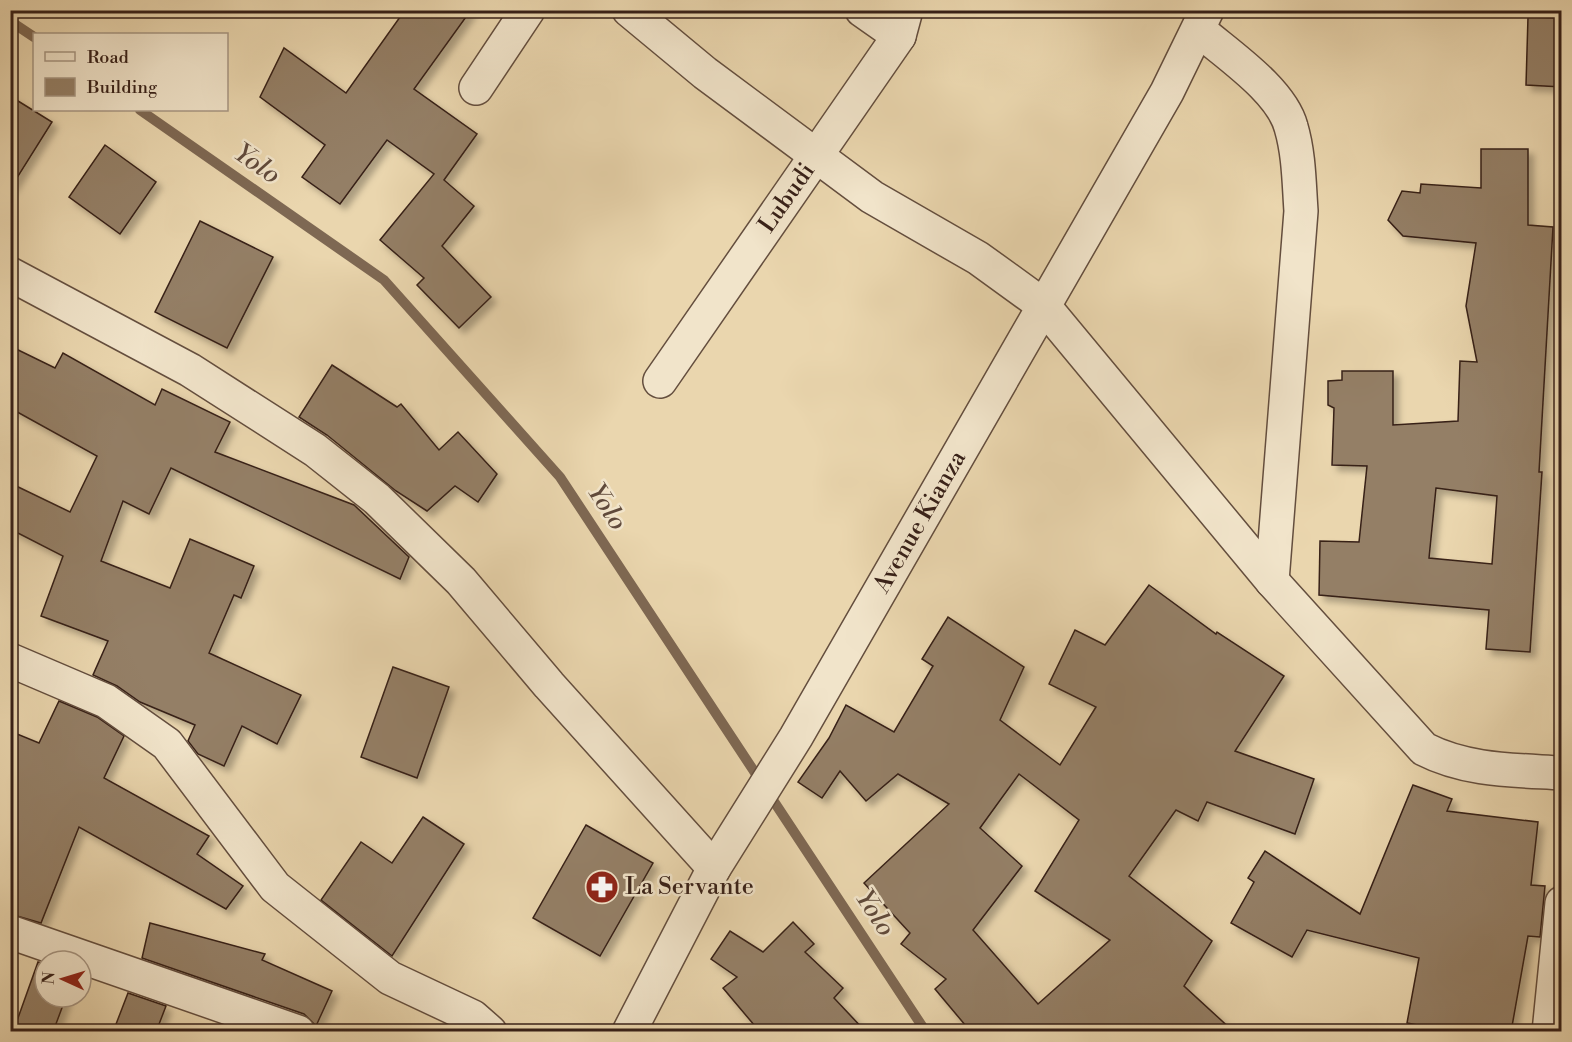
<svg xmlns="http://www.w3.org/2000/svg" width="1572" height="1042" font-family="'Libre Bodoni',serif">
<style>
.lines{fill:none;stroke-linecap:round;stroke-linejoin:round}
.stream{stroke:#7e6853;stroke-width:10}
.building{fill:#947f66;stroke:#372018;stroke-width:1.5;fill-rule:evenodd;filter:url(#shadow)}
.minor-casing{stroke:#644e3e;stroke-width:36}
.tertiary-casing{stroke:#644e3e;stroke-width:36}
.minor{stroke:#f1e4ca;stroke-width:33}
.tertiary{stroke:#f1e4ca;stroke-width:33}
.labels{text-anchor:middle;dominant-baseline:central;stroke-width:5;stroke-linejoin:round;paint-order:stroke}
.street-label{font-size:24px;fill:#372018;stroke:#f1e4ca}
.poi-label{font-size:24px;fill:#372018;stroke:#f1e4ca;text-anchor:start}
.water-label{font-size:26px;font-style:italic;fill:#604a3b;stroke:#f1e4ca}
</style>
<defs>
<filter id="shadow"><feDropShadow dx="5.5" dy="5.5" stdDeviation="3" flood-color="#0004"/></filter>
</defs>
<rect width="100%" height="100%" fill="#ead6ae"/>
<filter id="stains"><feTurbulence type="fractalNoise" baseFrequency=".00333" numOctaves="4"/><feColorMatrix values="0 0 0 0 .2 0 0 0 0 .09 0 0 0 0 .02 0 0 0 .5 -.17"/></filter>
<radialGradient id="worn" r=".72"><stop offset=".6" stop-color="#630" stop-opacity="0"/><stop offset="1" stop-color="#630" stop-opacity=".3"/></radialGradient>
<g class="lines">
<g class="stream">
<path d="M 10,21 L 34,37"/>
<path d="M 140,110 L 384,280 L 560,477 L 926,1032"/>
</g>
</g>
<g class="building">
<path d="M 405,10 L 471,10 L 414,89 L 477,134 L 444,180 L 474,206 L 442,246 L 491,297 L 459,328 L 417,285 L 424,278 L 380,240 L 434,174 L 387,140 L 340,204 L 302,177 L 325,145 L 260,97 L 284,48 L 346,93 Z"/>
<path d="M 1528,17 L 1562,18 L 1562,87 L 1526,85 Z"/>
<path d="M 10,96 L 52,122 L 10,189 Z"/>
<path d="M 105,145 L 156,182 L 120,234 L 69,197 Z"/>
<path d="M 1481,149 L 1528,149 L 1528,225 L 1553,227 L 1539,472 L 1542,472 L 1530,652 L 1486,649 L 1489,610 L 1319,595 L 1320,541 L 1359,542 L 1367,466 L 1332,465 L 1334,408 L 1328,405 L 1328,381 L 1342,380 L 1342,371 L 1393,371 L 1393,425 L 1458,421 L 1460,361 L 1477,362 L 1466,306 L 1476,243 L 1403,236 L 1388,220 L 1402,191 L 1420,193 L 1421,184 L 1481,188 ZM 1436,488 L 1497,496 L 1492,564 L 1429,558 Z"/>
<path d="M 200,221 L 273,257 L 227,348 L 155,312 Z"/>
<path d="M 10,346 L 55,368 L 63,353 L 155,405 L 162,389 L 230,422 L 215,452 L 354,505 L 409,557 L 400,579 L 171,468 L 149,514 L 123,501 L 101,561 L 170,588 L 190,539 L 254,566 L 241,598 L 234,595 L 209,653 L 301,695 L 277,744 L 242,726 L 224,766 L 198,754 L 188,741 L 195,725 L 140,702 L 117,686 L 93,675 L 108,641 L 41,616 L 63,556 L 10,529 L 10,483 L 70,512 L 97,456 L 10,408 Z"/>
<path d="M 332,365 L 397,407 L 401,404 L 439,450 L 458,432 L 497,474 L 478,502 L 455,486 L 427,511 L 396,491 L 327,435 L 299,417 Z"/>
<path d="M 1149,585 L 1216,634 L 1217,632 L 1284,676 L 1235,751 L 1314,779 L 1295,834 L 1207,802 L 1198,821 L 1176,810 L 1129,876 L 1212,941 L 1184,986 L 1234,1032 L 971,1032 L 935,989 L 946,979 L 901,944 L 910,933 L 864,883 L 949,804 L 898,774 L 866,801 L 840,771 L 822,798 L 798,782 L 829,738 L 846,705 L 894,732 L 933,666 L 922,659 L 948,617 L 1024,667 L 1000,720 L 1060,765 L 1096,707 L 1049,684 L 1075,630 L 1105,645 ZM 1019,774 L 1079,820 L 1035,891 L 1110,940 L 1038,1004 L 973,930 L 1022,866 L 980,828 Z"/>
<path d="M 393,667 L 449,687 L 417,778 L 361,757 Z"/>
<path d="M 59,701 L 97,717 L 124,736 L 104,778 L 209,836 L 197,854 L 243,886 L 226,909 L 79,827 L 41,923 L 10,914 L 10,731 L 39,743 Z"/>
<path d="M 1413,785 L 1452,799 L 1447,811 L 1538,822 L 1531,885 L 1545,886 L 1540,937 L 1528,936 L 1511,1032 L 1454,1032 L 1407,1023 L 1419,958 L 1307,930 L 1292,957 L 1231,923 L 1254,882 L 1248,878 L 1265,851 L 1360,914 Z"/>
<path d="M 423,817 L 464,844 L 392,956 L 321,900 L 361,842 L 392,863 Z"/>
<path d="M 586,825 L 653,863 L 600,956 L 533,918 Z"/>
<path d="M 793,922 L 814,944 L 805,952 L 843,988 L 834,998 L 866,1032 L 760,1032 L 723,988 L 737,977 L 711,959 L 730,931 L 763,952 Z"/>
<path d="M 150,923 L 265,954 L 262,960 L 332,991 L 316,1026 L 304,1014 L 142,958 Z"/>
<path d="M 38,962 L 45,964 L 45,997 L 66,997 L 53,1032 L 13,1032 Z"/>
<path d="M 128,993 L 166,1006 L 156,1032 L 113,1032 Z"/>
</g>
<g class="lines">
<g class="minor-casing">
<g id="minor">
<path d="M 629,10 L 705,73 L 872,197 L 978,258 L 1043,305 L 1272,581 L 1424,749 C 1467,771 1514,770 1562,773"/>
<path d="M 862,10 L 899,36"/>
<path d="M 1199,30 C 1228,55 1281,90 1291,127 C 1299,154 1299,183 1301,211 L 1272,581"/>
<path d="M 476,88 L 528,10"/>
<path d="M 10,274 L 190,370 L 315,450 L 377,499 L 461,581 L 549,685 L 714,868"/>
<path d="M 660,381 L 899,36 L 906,10"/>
<path d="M 10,660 L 106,701 L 167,744 L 275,887 L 390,978 L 473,1017 L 490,1032"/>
<path d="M 10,932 L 298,1032"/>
<path d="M 1549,1032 L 1562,903"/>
</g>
</g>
<g class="tertiary-casing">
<path id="tertiary" d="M 629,1032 L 714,868 L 796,737 L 1167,92 L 1207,10"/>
</g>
<use href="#minor" class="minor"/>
<use href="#tertiary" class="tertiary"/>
</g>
<defs>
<g id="pharmacy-disc" transform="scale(1.725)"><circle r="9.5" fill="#8f2418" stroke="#f1e4ca"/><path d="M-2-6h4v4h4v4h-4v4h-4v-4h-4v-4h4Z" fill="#fff"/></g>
</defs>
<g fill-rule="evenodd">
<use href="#pharmacy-disc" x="602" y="887"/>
</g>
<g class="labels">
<g class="street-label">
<text transform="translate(787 198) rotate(-55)">Lubudi</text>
<text transform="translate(920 522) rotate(-60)">Avenue Kianza</text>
</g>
<g class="poi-label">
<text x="625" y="887">La Servante</text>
</g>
<g class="water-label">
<text transform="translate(257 164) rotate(35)">Yolo</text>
<text transform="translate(607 507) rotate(57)">Yolo</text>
<text transform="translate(875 913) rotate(57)">Yolo</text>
</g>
</g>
<rect width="1572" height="1042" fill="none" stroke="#ead6ae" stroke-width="36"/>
<rect x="12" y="12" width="1548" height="1018" fill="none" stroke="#372018" stroke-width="3"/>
<rect x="18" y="18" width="1536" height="1006" fill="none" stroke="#372018" stroke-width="1.5"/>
<rect x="33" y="33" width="195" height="78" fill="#f1e4ca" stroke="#a79683" stroke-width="1.5"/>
<rect x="45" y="52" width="30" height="9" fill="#f1e4ca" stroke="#a79683" stroke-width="1.5"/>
<text x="87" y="63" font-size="18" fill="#372018">Road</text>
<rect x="45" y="78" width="30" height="18" fill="#947f66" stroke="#a79683" stroke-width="1.5"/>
<text x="87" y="93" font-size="18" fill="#372018">Building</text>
<g transform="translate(63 979) rotate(274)"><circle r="28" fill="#f1e4ca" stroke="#a79683" stroke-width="1.5"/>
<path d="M0-4.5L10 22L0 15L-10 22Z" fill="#8f2418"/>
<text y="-9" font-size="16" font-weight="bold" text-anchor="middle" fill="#372018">N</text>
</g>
<rect width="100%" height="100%" filter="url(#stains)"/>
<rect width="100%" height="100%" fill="url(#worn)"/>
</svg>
